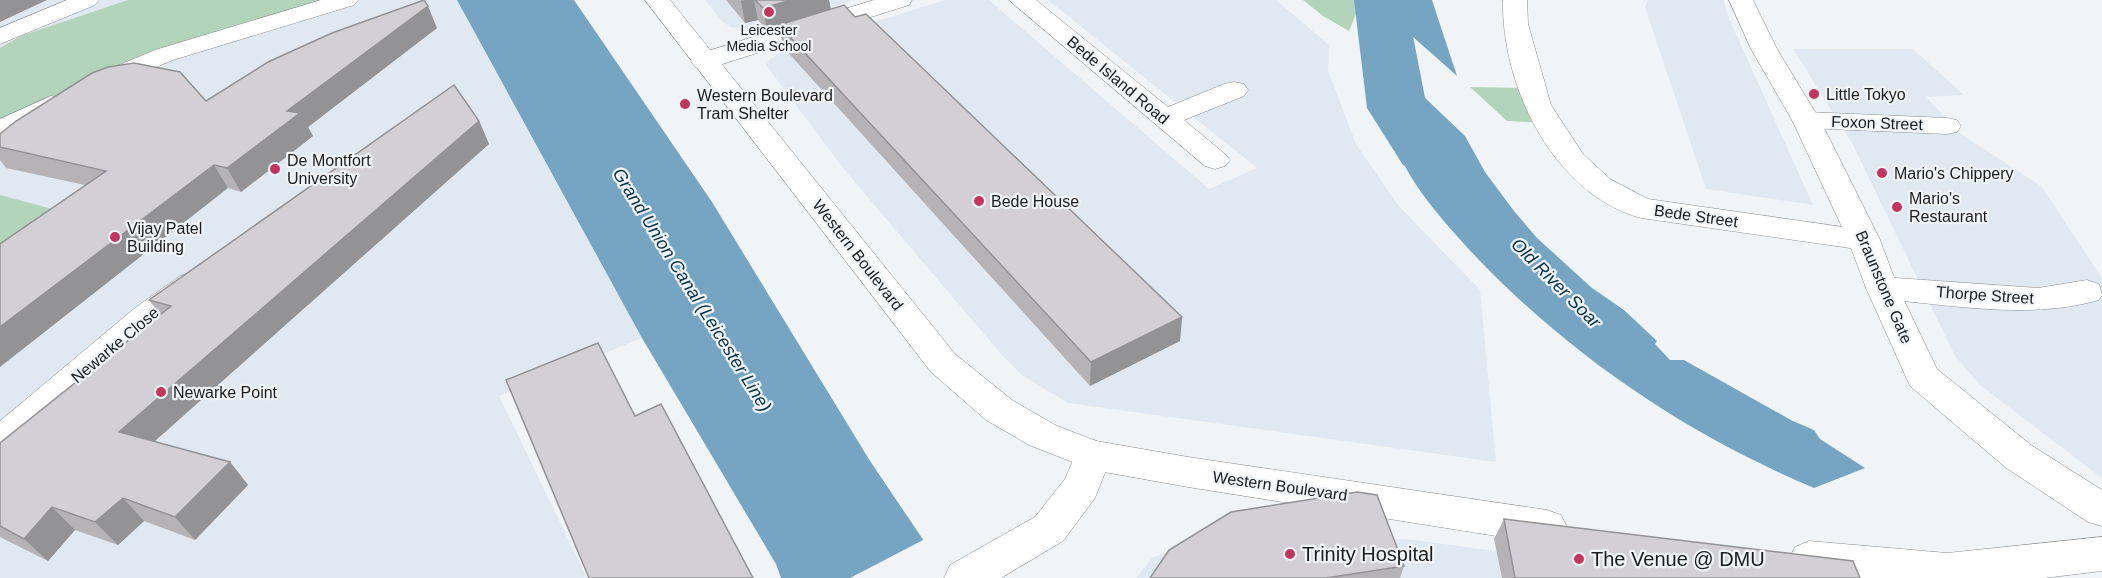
<svg xmlns="http://www.w3.org/2000/svg" width="2102" height="578" font-family="Helvetica,sans-serif">
<style>
.built{fill:#e0e8f2}
.green{fill:#b2d4ba}
.water{fill:#75a5c2}
.pier{fill:#f1f4f7}
.lines{fill:none;stroke-linecap:round;stroke-linejoin:round}
.river{fill:#75a5c2;fill-rule:evenodd}
.pedestrian-casing{stroke:#888b8e;stroke-width:1}
.minor-casing{stroke:#888b8e;stroke-width:1}
.tertiary-casing{stroke:#888b8e;stroke-width:1}
.pedestrian{fill:#fff;fill-rule:evenodd}
.minor{fill:#fff;fill-rule:evenodd}
.tertiary{fill:#fff;fill-rule:evenodd}
.wall{fill:#b5b3b6}
.shaded-wall{fill:#939294}
.building{fill:#d2d0d4;stroke:#939294;stroke-width:1.5}
.poi-dot{fill:#c33561;stroke:#f1f4f7;stroke-width:2}
.labels{text-anchor:middle;dominant-baseline:central;stroke-width:4.5;stroke-linejoin:round;paint-order:stroke}
.far-poi-label{font-size:14px;fill:#1b1c1e;stroke:#f1f4f7}
.street-label{font-size:16px;fill:#1b1c1e;stroke:#f1f4f7}
.poi-label{font-size:16px;fill:#1b1c1e;stroke:#f1f4f7;text-anchor:start}
.water-label{font-size:18px;font-style:italic;fill:#073146;stroke:#f1f4f7}
.near-poi-label{font-size:20px;fill:#1b1c1e;stroke:#f1f4f7;text-anchor:start}
</style>
<rect width="100%" height="100%" fill="#f1f4f7"/>
<g class="built">
<path d="M 0,0 L 459,0 L 642,338 L 499,396 L 587,578 L 0,578 Z"/>
<path d="M 705,0 L 854,0 L 759,30 L 745,30 L 731,27 L 723,22 Z"/>
<path d="M 945,0 L 989,0 L 1209,189 L 1257,168 L 1048,0 L 1276,0 L 1329,45 L 1328,70 L 1356,144 L 1397,204 L 1480,290 L 1496,462 L 1068,403 L 1023,376 L 1001,354 L 843,168 L 766,65 L 770,59 L 787,49 Z"/>
<path d="M 1648,0 L 1724,0 L 1727,14 L 1813,205 L 1706,189 L 1645,7 Z"/>
<path d="M 1793,49 L 1913,49 L 1964,95 L 1926,97 L 1961,134 L 2041,186 L 2102,278 L 2102,478 L 1980,385 L 1955,356 L 1852,143 Z"/>
<path d="M 1221,530 L 1414,540 L 1693,578 L 1136,578 L 1152,558 Z"/>
</g>
<g class="green">
<path d="M 128,0 L 348,0 L 89,78 L 0,125 L 0,48 L 21,36 Z"/>
<path d="M 1303,0 L 1362,0 L 1349,31 L 1323,16 Z"/>
<path d="M 1470,87 L 1533,88 L 1548,123 L 1507,121 Z"/>
<path d="M 0,195 L 67,213 L 0,262 Z"/>
</g>
<g class="water">
<path d="M 457,0 L 574,0 L 712,202 L 870,461 L 949,578 L 781,578 L 776,564 L 642,338 Z"/>
<path d="M 1371,0 L 1432,0 L 1457,76 Z"/>
<path d="M 1360,36 L 1465,136 L 1485,172 L 1514,211 L 1537,238 L 1592,288 L 1624,310 L 1657,341 L 1655,344 L 1670,360 L 1684,360 L 1793,421 L 1814,430 L 1820,439 L 1865,468 L 1814,488 C 1688,435 1575,359 1479,260 C 1455,234 1423,200 1406,168 C 1384,126 1371,82 1360,36 Z"/>
</g>
<g class="pier">
<path d="M 1368,0 L 1371,0 L 1459,78 L 1455,78 Z"/>
<path d="M 1687,358 L 1794,418 L 1797,419 L 1793,421 L 1688,362 Z"/>
<path d="M 927,538 L 952,578 L 850,578 Z"/>
</g>
<g class="lines">
<path class="river" d="M 1354,0 L 1406,0 L 1427,108 L 1456,152 L 1447,165 L 1425,171 L 1403,165 L 1367,108 Z"/>
<g class="pedestrian-casing">
<g id="pedestrian">
<path d="M 67,0 L 99,0 L 95,5 L 0,44 L 0,28 Z"/>
<path d="M 321,0 L 358,0 L 354,5 L 173,60 L 111,86 L 102,89 L 93,86 L 89,81 L 93,76 L 155,50 Z"/>
<path d="M 51,96 L 60,98 L 64,104 L 60,110 L 10,136 L 0,138 L 0,119 Z"/>
</g>
</g>
<g class="minor-casing">
<g id="minor">
<path d="M 874,0 L 912,0 L 909,5 L 713,67 L 704,69 L 695,67 L 691,61 L 695,55 Z"/>
<path d="M 1009,0 L 1036,0 L 1168,107 L 1224,84 L 1234,82 L 1244,84 L 1248,90 L 1244,96 L 1184,120 L 1225,154 L 1230,160 L 1225,166 L 1215,169 L 1205,166 Z"/>
<path d="M 1503,0 L 1527,0 L 1528,24 L 1551,105 L 1583,154 L 1610,179 L 1648,199 L 1864,230 L 1875,233 L 1880,240 L 1875,247 L 1864,250 L 1641,218 C 1553,194 1501,85 1503,0 Z"/>
<path d="M 1806,112 L 1947,118 L 1957,120 L 1961,126 L 1957,132 L 1947,134 L 1806,128 L 1796,126 L 1792,120 L 1796,114 Z"/>
<path d="M 192,273 L 204,276 L 208,284 L 204,292 L 159,326 L 13,452 L 0,457 L 0,421 L 135,308 L 180,276 Z"/>
<path d="M 1882,277 L 2038,288 L 2087,280 L 2099,284 L 2102,295 L 2099,300 C 2029,320 1953,305 1882,299 L 1870,296 L 1866,288 L 1870,280 Z"/>
<path d="M 1093,440 L 1106,444 L 1112,455 L 1095,498 L 1063,541 L 1001,578 L 944,578 L 950,565 L 1035,517 L 1065,479 L 1080,444 Z"/>
</g>
</g>
<g class="tertiary-casing">
<g id="tertiary">
<path d="M 645,0 L 670,0 L 955,354 L 1012,400 L 1055,425 L 1096,441 L 1188,457 L 1547,510 L 1561,515 L 1567,527 L 1561,539 L 1547,544 L 1188,487 L 1093,470 L 1029,445 L 986,420 L 931,372 Z"/>
<path d="M 1729,0 L 1753,0 L 1777,49 L 1820,120 L 1880,240 L 1898,288 L 1937,369 L 2031,445 L 2102,490 L 2102,526 L 2088,522 L 2005,467 L 1910,386 L 1866,288 L 1848,240 L 1792,120 L 1751,49 Z"/>
<path d="M 2102,537 L 2102,571 L 2044,578 L 1825,578 L 1809,577 L 1795,571 L 1789,559 L 1795,547 L 1809,541 L 1947,553 Z"/>
</g>
</g>
<use href="#pedestrian" class="pedestrian"/>
<use href="#minor" class="minor"/>
<use href="#tertiary" class="tertiary"/>
</g>
<g class="wall">
<path d="M 726,0 L 829,0 L 831,9 L 855,17 L 1182,317 L 1180,341 L 1090,386 L 783,47 L 779,27 L 767,30 L 758,20 L 745,23 Z"/>
<path d="M 437,28 L 308,127 L 313,136 L 241,192 L 228,188 L 85,185 L 6,168 L 0,160 L 0,134 L 206,101 Z"/>
<path d="M 479,121 L 489,144 L 154,442 L 230,462 L 248,485 L 195,540 L 144,521 L 118,545 L 75,530 L 48,561 L 0,537 L 0,443 L 160,315 L 149,300 Z"/>
<path d="M 1504,519 L 1860,578 L 1502,578 L 1494,539 Z"/>
<path d="M 1404,566 L 1400,578 L 1150,578 Z"/>
</g>
<g class="shaded-wall">
<path d="M 0,0 L 47,0 L 0,22 Z"/>
<path d="M 745,0 L 754,0 L 758,20 L 745,23 L 741,1 Z"/>
<path d="M 791,0 L 829,0 L 831,11 L 779,25 L 779,27 L 767,30 L 763,8 Z"/>
<path d="M 428,6 L 437,28 L 308,127 L 313,136 L 241,192 L 227,168 L 287,111 Z"/>
<path d="M 479,121 L 489,144 L 139,455 L 119,432 Z"/>
<path d="M 214,165 L 228,188 L 0,367 L 0,327 Z"/>
<path d="M 1182,317 L 1180,341 L 1090,386 L 1091,362 Z"/>
<path d="M 230,462 L 248,485 L 195,540 L 175,517 Z"/>
<path d="M 123,498 L 144,521 L 118,545 L 95,522 Z"/>
<path d="M 52,507 L 75,530 L 48,561 L 24,539 Z"/>
</g>
<g class="building">
<path d="M 424,0 L 428,6 L 287,111 L 300,113 L 227,168 L 214,165 L 0,327 L 0,244 L 106,171 L 0,147 L 0,134 L 16,121 L 92,73 L 108,67 L 134,63 L 180,72 L 206,101 L 268,62 L 332,33 Z"/>
<path d="M 755,0 L 791,0 L 763,8 Z"/>
<path d="M 844,5 L 855,17 L 866,14 L 1182,317 L 1091,362 L 779,25 Z"/>
<path d="M 454,85 L 479,121 L 119,432 L 230,462 L 175,517 L 123,498 L 95,522 L 52,507 L 24,539 L 0,526 L 0,443 L 171,306 L 149,300 Z"/>
<path d="M 598,343 L 635,416 L 661,404 L 753,578 L 589,578 L 506,380 Z"/>
<path d="M 1357,492 L 1377,495 L 1404,566 L 1326,578 L 1150,578 L 1169,550 L 1231,512 Z"/>
<path d="M 1504,519 L 1853,561 L 1860,578 L 1515,578 Z"/>
</g>
<g class="poi-dot">
<circle cx="769" cy="12" r="6"/>
<circle cx="1814" cy="94" r="6"/>
<circle cx="685" cy="104" r="6"/>
<circle cx="275" cy="169" r="6"/>
<circle cx="1882" cy="173" r="6"/>
<circle cx="979" cy="201" r="6"/>
<circle cx="1897" cy="207" r="6"/>
<circle cx="115" cy="237" r="6"/>
<circle cx="161" cy="392" r="6"/>
<circle cx="1290" cy="554" r="6"/>
<circle cx="1579" cy="559" r="6"/>
</g>
<g class="labels">
<g class="far-poi-label">
<text x="769" y="30">Leicester<tspan x="769" dy="16">Media School</tspan></text>
</g>
<g class="street-label">
<text transform="translate(1118 80) rotate(40)">Bede Island Road</text>
<text transform="translate(1877 123) rotate(2)">Foxon Street</text>
<text transform="translate(1696 216) rotate(8)">Bede Street</text>
<text transform="translate(858 255) rotate(52)">Western Boulevard</text>
<text transform="translate(1884 287) rotate(67)">Braunstone Gate</text>
<text transform="translate(1985 295) rotate(4)">Thorpe Street</text>
<text transform="translate(115 345) rotate(-40)">Newarke Close</text>
<text transform="translate(1280 486) rotate(8)">Western Boulevard</text>
</g>
<g class="poi-label">
<text x="1826" y="94">Little Tokyo</text>
<text x="697" y="95">Western Boulevard<tspan x="697" dy="18">Tram Shelter</tspan></text>
<text x="287" y="160">De Montfort<tspan x="287" dy="18">University</tspan></text>
<text x="1894" y="173">Mario's Chippery</text>
<text x="1909" y="198">Mario's<tspan x="1909" dy="18">Restaurant</tspan></text>
<text x="991" y="201">Bede House</text>
<text x="127" y="228">Vijay Patel<tspan x="127" dy="18">Building</tspan></text>
<text x="173" y="392">Newarke Point</text>
</g>
<g class="water-label">
<text transform="translate(1556 283) rotate(45)">Old River Soar</text>
<text transform="translate(692 290) rotate(58)">Grand Union Canal (Leicester Line)</text>
</g>
<g class="near-poi-label">
<text x="1302" y="554">Trinity Hospital</text>
<text x="1591" y="559">The Venue @ DMU</text>
</g>
</g>
</svg>
